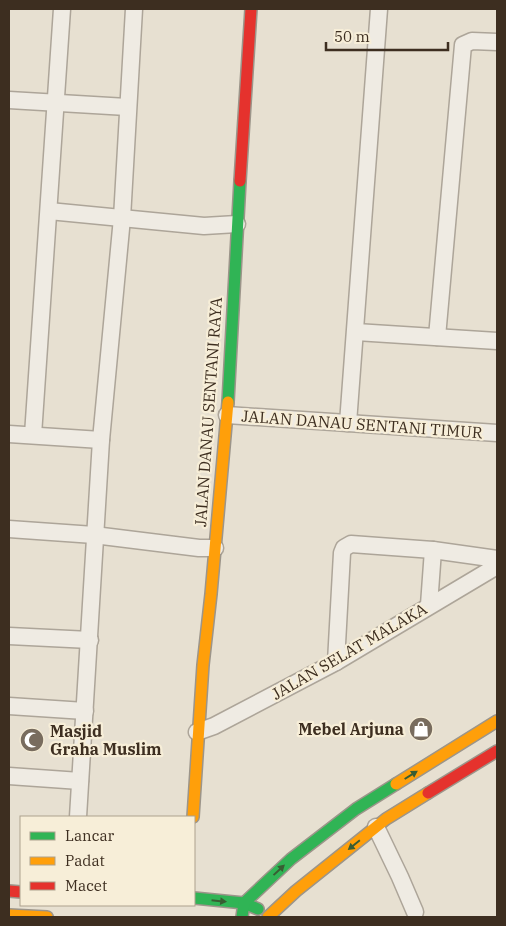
<svg xmlns="http://www.w3.org/2000/svg" width="506" height="926" font-family="'IBM Plex Serif',serif">
<style>
.lines{fill:none;stroke-linecap:round;stroke-linejoin:round}
.street-casing{stroke:#ada599;stroke-width:19}
.fast-casing{stroke:#9c958a;stroke-width:14}
.slow-casing{stroke:#9c958a;stroke-width:14}
.jam-casing{stroke:#9c958a;stroke-width:14}
.street{stroke:#efebe3;stroke-width:16}
.fast{stroke:#30b455;stroke-width:11}
.slow{stroke:#ff9f0a;stroke-width:11}
.jam{stroke:#e5322d;stroke-width:11}
.oneway{fill:#385d33}
.labels{text-anchor:middle;dominant-baseline:central;stroke-width:4.5;stroke-linejoin:round;paint-order:stroke}
.street-label{font-size:16px;fill:#3d2e20;stroke:#f7eed8}
.poi-label{font-size:16px;font-weight:bold;fill:#3d2e20;stroke:#f7eed8;text-anchor:end}
</style>
<rect width="100%" height="100%" fill="#e7e0d1"/>
<g class="lines">
<g class="street-casing">
<g id="street">
<path d="M 9,100 L 127,107"/>
<path d="M 49,211 L 204,226 L 237,224"/>
<path d="M 356,332 L 497,341"/>
<path d="M 437,337 L 463,45 L 472,41 L 497,42"/>
<path d="M 227,415 L 497,433"/>
<path d="M 348,423 L 379,9"/>
<path d="M 9,434 L 101,440"/>
<path d="M 33,435 L 62,9"/>
<path d="M 9,529 L 94,535 L 199,548 L 215,548"/>
<path d="M 429,605 L 433,550"/>
<path d="M 9,636 L 90,640"/>
<path d="M 336,662 L 342,553 L 344,548 L 351,544 L 433,550 L 497,559"/>
<path d="M 9,706 L 85,711"/>
<path d="M 197,732 L 214,726 L 336,662 L 497,566"/>
<path d="M 9,776 L 80,781"/>
<path d="M 78,817 L 101,440 L 122,218 L 134,9"/>
<path d="M 376,827 L 400,877 L 415,912"/>
</g>
</g>
<g class="fast-casing">
<g id="fast">
<path d="M 228,402 L 240,181"/>
<path d="M 194,898 L 244,903 L 258,909"/>
<path d="M 242,917 L 244,903 L 291,859 L 356,809 L 396,784"/>
</g>
</g>
<g class="slow-casing">
<g id="slow">
<path d="M 396,784 L 497,721"/>
<path d="M 193,817 L 203,665 L 211,594 L 228,402"/>
<path d="M 9,915 L 47,917"/>
<path d="M 268,917 L 296,891 L 386,819 L 428,793"/>
</g>
</g>
<g class="jam-casing">
<g id="jam">
<path d="M 240,181 L 251,9"/>
<path d="M 428,793 L 497,751"/>
<path d="M 9,891 L 21,892"/>
</g>
</g>
<use href="#street" class="street"/>
<use href="#fast" class="fast"/>
<use href="#slow" class="slow"/>
<use href="#jam" class="jam"/>
</g>
<defs><path id="oneway-solid" d="M-6-.8H1V-3.2L6.5 0L1 3.2V.8H-6Z" transform="scale(1.25)"/></defs>
<g class="oneway">
<use href="#oneway-solid" transform="translate(411 775) rotate(-32)"/>
<use href="#oneway-solid" transform="translate(354 845) rotate(141)"/>
<use href="#oneway-solid" transform="translate(279 870) rotate(-43)"/>
<use href="#oneway-solid" transform="translate(219 901) rotate(6)"/>
</g>
<defs>
<g id="shop-disc" transform="scale(1.25)"><circle r="9.5" fill="#786c5e" stroke="#f7eed8"/><path d="M-5-2.5h2.3a2.7 3.5 0 0 1 5.4 0H5L5.5 6h-11ZM-1.5-2.5h3a1.5 2.3 0 0 0-3 0Z" fill="#fff"/></g>
<g id="mosque-disc" transform="scale(1.25)"><circle r="9.5" fill="#786c5e" stroke="#f7eed8"/><path d="M3.5-4.9A6 6 0 1 0 3.5 4.9A5 5 0 1 1 3.5-4.9Z" fill="#fff"/></g>
</defs>
<g fill-rule="evenodd">
<use href="#shop-disc" x="421" y="729"/>
<use href="#mosque-disc" x="32" y="740"/>
</g>
<g class="labels">
<g class="street-label">
<text transform="translate(208 412) rotate(-86)">JALAN DANAU SENTANI RAYA</text>
<text transform="translate(362 424) rotate(4)">JALAN DANAU SENTANI TIMUR</text>
<text transform="translate(349 651) rotate(-30)">JALAN SELAT MALAKA</text>
</g>
<g class="poi-label">
<text x="404" y="729">Mebel Arjuna</text>
<text x="50" y="731" text-anchor="start">Masjid<tspan x="50" dy="18">Graha Muslim</tspan></text>
</g>
</g>
<rect width="506" height="926" fill="none" stroke="#3d2e20" stroke-width="20"/>
<rect x="20" y="816" width="175" height="90" fill="#f7eed8" stroke="#ada18e"/>
<rect x="30" y="832" width="25" height="8" fill="#30b455" stroke="#ada18e"/>
<text x="65" y="841" font-size="15" fill="#3d2e20">Lancar</text>
<rect x="30" y="857" width="25" height="8" fill="#ff9f0a" stroke="#ada18e"/>
<text x="65" y="866" font-size="15" fill="#3d2e20">Padat</text>
<rect x="30" y="882" width="25" height="8" fill="#e5322d" stroke="#ada18e"/>
<text x="65" y="891" font-size="15" fill="#3d2e20">Macet</text>
<path d="M326 42v8h122v-8" fill="none" stroke="#3d2e20" stroke-width="2.5"/>
<text x="334" y="42" font-size="15" fill="#3d2e20" stroke="#f7eed8" stroke-width="4" paint-order="stroke">50 m</text>
</svg>
